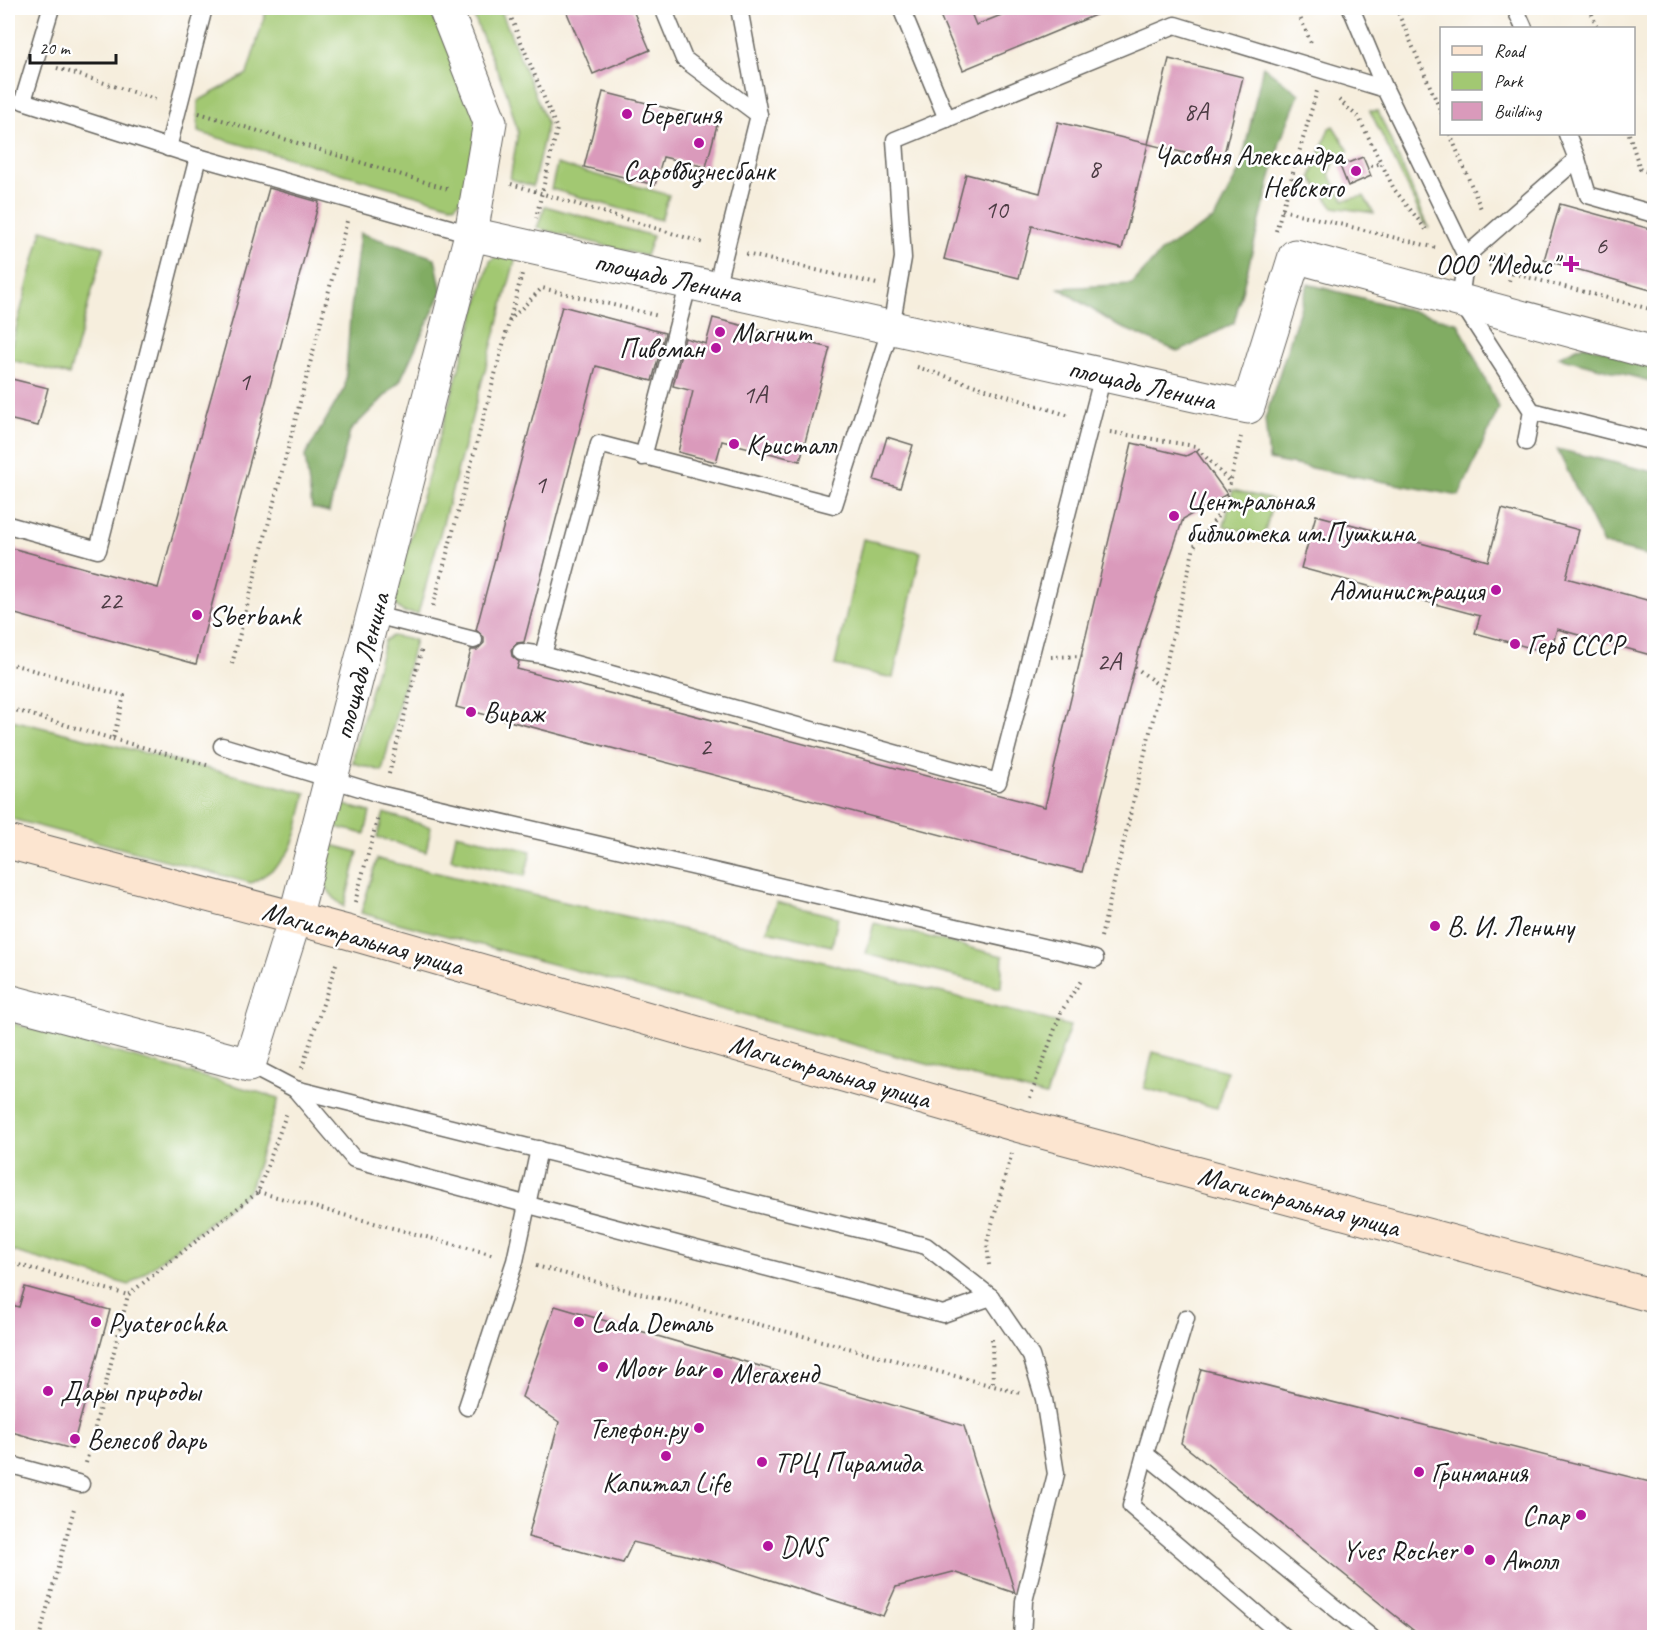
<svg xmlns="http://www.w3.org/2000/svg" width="1662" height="1645" font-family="Caveat,sans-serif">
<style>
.green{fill:#a2c872;stroke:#5f7247;stroke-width:1.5}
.forest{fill:#81ac64;stroke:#4e6440;stroke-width:1.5}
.building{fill:#da9abb}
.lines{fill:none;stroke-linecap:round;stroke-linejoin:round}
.service-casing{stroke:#686660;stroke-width:19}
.minor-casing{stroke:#686660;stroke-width:35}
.secondary-casing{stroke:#686660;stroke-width:35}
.path{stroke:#686660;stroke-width:4;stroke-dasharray:1.5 4.5;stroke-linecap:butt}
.service{stroke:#fff;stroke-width:16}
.minor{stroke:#fff;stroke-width:33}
.secondary{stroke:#fce5d0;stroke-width:33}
.poi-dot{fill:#b5179e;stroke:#fff;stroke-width:2}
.labels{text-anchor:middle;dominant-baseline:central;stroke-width:5;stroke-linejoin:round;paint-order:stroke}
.number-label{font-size:26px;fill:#4c3c44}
.poi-label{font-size:28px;fill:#1c1c1c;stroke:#fff;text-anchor:start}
.street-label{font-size:28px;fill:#1c1c1c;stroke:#fff}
</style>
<rect width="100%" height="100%" fill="#fff"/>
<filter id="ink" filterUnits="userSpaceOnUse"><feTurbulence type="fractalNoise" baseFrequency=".0167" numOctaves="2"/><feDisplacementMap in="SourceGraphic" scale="12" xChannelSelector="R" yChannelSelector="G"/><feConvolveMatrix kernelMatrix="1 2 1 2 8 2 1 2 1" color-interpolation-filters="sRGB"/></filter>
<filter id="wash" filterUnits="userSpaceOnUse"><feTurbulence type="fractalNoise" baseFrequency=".008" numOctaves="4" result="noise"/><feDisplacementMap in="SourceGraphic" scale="24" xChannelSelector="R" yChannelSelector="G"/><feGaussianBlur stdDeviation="1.35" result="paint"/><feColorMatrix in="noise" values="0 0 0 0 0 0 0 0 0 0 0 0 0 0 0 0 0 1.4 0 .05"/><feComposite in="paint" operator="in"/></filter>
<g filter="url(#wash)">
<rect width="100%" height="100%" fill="#f6eedd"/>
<g class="green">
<path d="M 267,8 L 434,8 L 481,127 L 468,193 L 454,206 L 198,132 L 198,101 L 247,74 Z"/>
<path d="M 470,8 L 500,8 L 547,124 L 533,186 L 510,179 L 518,132 L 506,91 Z"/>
<path d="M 1370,111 L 1378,111 L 1429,228 L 1424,222 Z"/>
<path d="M 1333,126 L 1349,151 L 1336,160 L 1329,174 L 1344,200 L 1364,196 L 1374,213 L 1333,207 L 1311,177 L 1329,128 Z"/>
<path d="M 557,164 L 669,195 L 661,220 L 551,189 Z"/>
<path d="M 545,206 L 653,236 L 646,256 L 537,228 Z"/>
<path d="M 42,230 L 104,247 L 69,375 L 8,359 Z"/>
<path d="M 518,250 L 418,614 L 403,612 L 392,602 L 490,261 L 503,252 Z"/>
<path d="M 1233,490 L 1273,500 L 1264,536 L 1224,526 Z"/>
<path d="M 863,539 L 921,552 L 893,678 L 835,665 Z"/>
<path d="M 392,636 L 415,640 L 382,771 L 353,763 L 355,747 L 385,640 Z"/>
<path d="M 8,719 L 306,793 C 295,838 296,860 251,883 L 8,818 Z"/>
<path d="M 341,804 L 370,812 L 365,834 L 332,826 Z"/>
<path d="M 384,813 L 431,827 L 426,852 L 377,837 Z"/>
<path d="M 456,834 L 531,851 L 525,876 L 451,859 Z"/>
<path d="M 328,844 L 358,852 L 344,907 C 318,887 322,873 328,844 Z"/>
<path d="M 377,859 L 812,959 L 1070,1026 L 1046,1096 L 361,913 Z"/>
<path d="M 776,902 L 838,917 L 832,946 L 767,931 Z"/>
<path d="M 874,923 L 1003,956 L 1001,988 L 866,954 Z"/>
<path d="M 8,1022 L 279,1098 L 249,1191 L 129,1285 L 8,1250 Z"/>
<path d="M 1153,1052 L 1227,1071 L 1217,1108 L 1144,1088 Z"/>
</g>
<g class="forest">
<path d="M 1263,66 L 1299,94 L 1280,142 L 1234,323 L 1179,352 L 1116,325 L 1059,288 L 1132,284 L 1163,250 L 1214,219 L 1241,167 Z"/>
<path d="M 360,233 L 435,258 L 442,292 L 400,381 L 350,431 L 329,512 L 312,508 L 305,456 L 345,387 L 350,317 Z"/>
<path d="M 1308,284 L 1458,323 L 1499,408 L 1459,496 L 1269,460 L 1265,419 Z"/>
<path d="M 1583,345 L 1654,363 L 1654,382 L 1558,357 Z"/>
<path d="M 1557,449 L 1654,472 L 1654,557 L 1603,544 Z"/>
</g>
<g id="blocks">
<g class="building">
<path d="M 565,8 L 632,8 L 650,50 L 593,74 Z"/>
<path d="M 937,8 L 969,8 L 976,25 L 1019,8 L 1112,8 L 963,70 Z"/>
<path d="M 1169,59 L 1243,77 L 1222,162 L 1148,144 Z"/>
<path d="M 603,92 L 718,121 L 706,167 L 663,157 L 655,185 L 584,167 Z"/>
<path d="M 1058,122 L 1148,144 L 1122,249 L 1032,226 L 1019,278 L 944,259 L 966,174 L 1040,193 Z"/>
<path d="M 1363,157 L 1371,176 L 1348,186 L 1340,166 Z"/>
<path d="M 269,188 L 319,202 L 196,664 L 8,612 L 8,547 L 158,588 Z"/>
<path d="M 1560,204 L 1654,230 L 1654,291 L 1544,260 Z"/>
<path d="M 562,306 L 665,333 L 652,381 L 596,366 L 524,642 L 517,643 L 511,650 L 512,656 L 519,662 L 517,669 L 1045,807 L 1132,443 L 1186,456 L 1196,451 L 1227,494 L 1183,519 L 1141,642 L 1082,872 L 456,707 L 471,650 L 477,650 L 484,643 L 484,637 L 476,630 Z"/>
<path d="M 713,318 L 830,348 L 800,461 L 722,441 L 716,462 L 678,452 L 693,391 L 673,386 L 685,338 L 706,344 Z"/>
<path d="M 8,378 L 48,388 L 38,426 L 8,419 Z"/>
<path d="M 887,437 L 913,445 L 900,488 L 874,480 Z"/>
<path d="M 1502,509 L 1579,530 L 1566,578 L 1654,602 L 1654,656 L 1557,629 L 1550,653 L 1475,633 L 1480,616 L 1301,568 L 1316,515 L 1488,561 Z"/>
<path d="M 25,1287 L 110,1310 L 72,1449 L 8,1431 L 8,1304 L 19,1307 Z"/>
<path d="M 555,1306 L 964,1426 L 1015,1593 L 953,1572 L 896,1587 L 883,1616 L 714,1562 L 633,1542 L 623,1563 L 528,1537 L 559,1422 L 522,1397 Z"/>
<path d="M 1201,1369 L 1654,1483 L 1654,1638 L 1423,1638 L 1181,1443 Z"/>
</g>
</g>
</g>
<g filter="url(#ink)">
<use href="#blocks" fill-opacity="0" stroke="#686660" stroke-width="1.5"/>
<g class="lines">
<g class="service-casing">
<g id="service">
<path d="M 51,8 L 23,101 L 198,157"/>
<path d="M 663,8 L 684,59 L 759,115 L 716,288"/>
<path d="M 739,8 L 759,115"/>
<path d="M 901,8 L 947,119"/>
<path d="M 1351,8 L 1385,89 L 1466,256 L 1460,300 L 1532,411 L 1654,442"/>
<path d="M 1515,8 L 1524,28"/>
<path d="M 168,148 L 204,8"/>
<path d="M 1577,159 L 1588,195 L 1654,214"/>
<path d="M 1466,256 L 1577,159 L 1567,134"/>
<path d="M 1103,375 L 998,782 L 543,655 L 599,444 L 834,505 L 891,327 L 903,258 L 895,140 L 1175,25 L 1385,89"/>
<path d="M 1526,442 L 1532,411"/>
<path d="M 643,457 L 689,282"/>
<path d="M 8,525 L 98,550 L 198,157 L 471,234"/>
<path d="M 375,615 L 474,640"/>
<path d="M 521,652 L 543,655"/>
<path d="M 222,746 L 383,795 L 1095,959"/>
<path d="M 249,1065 L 295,1089 L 354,1159 L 943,1314 L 991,1297 L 1031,1356 L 1044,1399 L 1056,1474 L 1024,1601 L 1022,1638"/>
<path d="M 295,1089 L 926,1246 L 991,1297"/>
<path d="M 1186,1318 L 1145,1454 L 1372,1638"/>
<path d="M 467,1407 L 515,1261 L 539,1149"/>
<path d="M 1145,1454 L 1131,1506 L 1285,1638"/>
<path d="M 8,1464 L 81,1484"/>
</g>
</g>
<g class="minor-casing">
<g id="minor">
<path d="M 445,8 L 490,122 L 471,234"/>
<path d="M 8,1001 L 249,1065 L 295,918 L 471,234 L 1248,407 L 1295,256 L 1654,353"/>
</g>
</g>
<g class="secondary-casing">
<path id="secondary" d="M 8,842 L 347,932 L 1020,1126 L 1654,1296"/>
</g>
<g class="path">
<path d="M 507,8 L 557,129 L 536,218"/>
<path d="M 1296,8 L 1311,43"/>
<path d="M 1396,8 L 1442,114"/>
<path d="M 1590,8 L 1597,28"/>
<path d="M 57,68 L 158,100"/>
<path d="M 1339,100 L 1359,118 L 1394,189 L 1428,232"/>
<path d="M 199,113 L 448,189"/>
<path d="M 1450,134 L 1482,211"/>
<path d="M 1629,134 L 1640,169 L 1654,174"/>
<path d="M 1371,166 L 1381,163"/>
<path d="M 511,184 L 704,243"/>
<path d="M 1282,210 L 1437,248"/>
<path d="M 1276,231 L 1317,91"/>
<path d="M 1501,253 L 1511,273 L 1654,310"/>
<path d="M 746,254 L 877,284"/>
<path d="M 1489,265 L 1511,273 L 1509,281"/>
<path d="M 509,321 L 542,288 L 659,316"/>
<path d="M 917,367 L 1070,416"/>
<path d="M 1110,432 L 1195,446 L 1230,482"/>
<path d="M 433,606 L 522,274"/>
<path d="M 1051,657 L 1083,656"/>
<path d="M 8,663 L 124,696 L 113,739 L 8,708"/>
<path d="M 232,664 L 347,221"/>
<path d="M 1135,667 L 1161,687"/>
<path d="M 113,739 L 210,766"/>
<path d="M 389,774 L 422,648"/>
<path d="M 355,902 L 378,817"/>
<path d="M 1101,937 L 1194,547 L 1224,508 L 1241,437"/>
<path d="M 302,1068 L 337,961"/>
<path d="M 1030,1098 L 1061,1012 L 1082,979"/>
<path d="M 258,1192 L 494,1255"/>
<path d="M 8,1262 L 128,1295"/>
<path d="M 989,1265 L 987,1242 L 1012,1153"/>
<path d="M 536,1266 L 1020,1393"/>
<path d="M 992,1339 L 993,1386"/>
<path d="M 86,1463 L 128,1295 L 258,1192 L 287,1112"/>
<path d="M 39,1638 L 75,1505"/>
</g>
<use href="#service" class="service"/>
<use href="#minor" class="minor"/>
<use href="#secondary" class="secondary"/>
</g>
</g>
<g class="poi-dot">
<circle cx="627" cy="114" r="6"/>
<circle cx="699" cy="143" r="6"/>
<circle cx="1356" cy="171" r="6"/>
<path d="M1568 255h6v6h6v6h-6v6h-6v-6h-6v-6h6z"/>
<circle cx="720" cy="332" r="6"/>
<circle cx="716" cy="348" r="6"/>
<circle cx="734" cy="444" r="6"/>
<circle cx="1174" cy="516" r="6"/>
<circle cx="1496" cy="590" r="6"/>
<circle cx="197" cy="615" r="6"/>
<circle cx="1515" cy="644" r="6"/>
<circle cx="471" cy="712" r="6"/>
<circle cx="1435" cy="926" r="6"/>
<circle cx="96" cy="1322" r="6"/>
<circle cx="579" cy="1322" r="6"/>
<circle cx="603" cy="1367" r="6"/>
<circle cx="718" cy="1373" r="6"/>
<circle cx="48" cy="1391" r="6"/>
<circle cx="699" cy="1428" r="6"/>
<circle cx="75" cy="1439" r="6"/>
<circle cx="666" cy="1456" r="6"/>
<circle cx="762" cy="1462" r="6"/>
<circle cx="1419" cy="1472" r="6"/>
<circle cx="1581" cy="1515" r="6"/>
<circle cx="768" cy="1546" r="6"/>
<circle cx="1469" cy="1550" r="6"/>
<circle cx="1490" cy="1560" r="6"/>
</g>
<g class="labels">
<g class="number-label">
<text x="1196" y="111">8А</text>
<text x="1094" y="168">8</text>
<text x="996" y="209">10</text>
<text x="1601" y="245">6</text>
<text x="244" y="381">1</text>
<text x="755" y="394">1А</text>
<text x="540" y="484">1</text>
<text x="110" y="600">22</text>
<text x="1109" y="661">2А</text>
<text x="705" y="746">2</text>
</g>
<g class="poi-label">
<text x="639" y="114">Берегиня</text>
<text x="1344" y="155" text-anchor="end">Часовня Александра<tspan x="1344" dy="32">Невского</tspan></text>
<text x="699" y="170" text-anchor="middle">Саровбизнесбанк</text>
<text x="1558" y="264" text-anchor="end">ООО "Медис"</text>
<text x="732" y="332">Магнит</text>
<text x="704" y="348" text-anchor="end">Пивоман</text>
<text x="746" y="444">Кристалл</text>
<text x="1186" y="500">Центральная<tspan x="1186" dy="32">библиотека им.Пушкина</tspan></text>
<text x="1484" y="590" text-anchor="end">Администрация</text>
<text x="209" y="615">Sberbank</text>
<text x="1527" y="644">Герб СССР</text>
<text x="483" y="712">Вираж</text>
<text x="1447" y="926">В. И. Ленину</text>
<text x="108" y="1322">Pyaterochka</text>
<text x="591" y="1322">Lada Dеталь</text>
<text x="615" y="1367">Moor bar</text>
<text x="730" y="1373">Мегахенд</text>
<text x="60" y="1391">Дары природы</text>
<text x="687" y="1428" text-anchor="end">Телефон.ру</text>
<text x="87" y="1439">Велесов дарь</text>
<text x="774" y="1462">ТРЦ Пирамида</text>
<text x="1431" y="1472">Гринмания</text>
<text x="666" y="1482" text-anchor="middle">Капитал Life</text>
<text x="1569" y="1515" text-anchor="end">Спар</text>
<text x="780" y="1546">DNS</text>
<text x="1457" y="1550" text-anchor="end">Yves Rocher</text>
<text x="1502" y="1560">Атолл</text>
</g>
<g class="street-label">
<text transform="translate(668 277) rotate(13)">площадь Ленина</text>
<text transform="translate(1142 384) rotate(13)">площадь Ленина</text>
<text transform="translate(361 666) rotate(-75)">площадь Ленина</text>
<text transform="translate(363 938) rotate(16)">Магистральная улица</text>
<text transform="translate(830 1071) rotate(16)">Магистральная улица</text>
<text transform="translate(1299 1201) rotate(15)">Магистральная улица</text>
</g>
</g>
<rect width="1662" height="1645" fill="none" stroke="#fff" stroke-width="30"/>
<rect x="1440" y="27" width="195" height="108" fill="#ffffff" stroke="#a4a4a4" stroke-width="1.5"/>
<rect x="1452" y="46" width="30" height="9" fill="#fce5d0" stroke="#a4a4a4" stroke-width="1.5"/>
<text x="1494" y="57" font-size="18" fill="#1c1c1c">Road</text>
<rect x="1452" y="72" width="30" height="18" fill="#a2c872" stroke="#a4a4a4" stroke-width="1.5"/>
<text x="1494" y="87" font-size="18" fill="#1c1c1c">Park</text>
<rect x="1452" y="102" width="30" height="18" fill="#da9abb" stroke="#a4a4a4" stroke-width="1.5"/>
<text x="1494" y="117" font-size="18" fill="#1c1c1c">Building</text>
<path d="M30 54v9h86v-9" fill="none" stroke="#1c1c1c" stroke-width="3"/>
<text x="39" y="54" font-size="18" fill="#1c1c1c" stroke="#ffffff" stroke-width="4.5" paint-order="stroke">20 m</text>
</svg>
